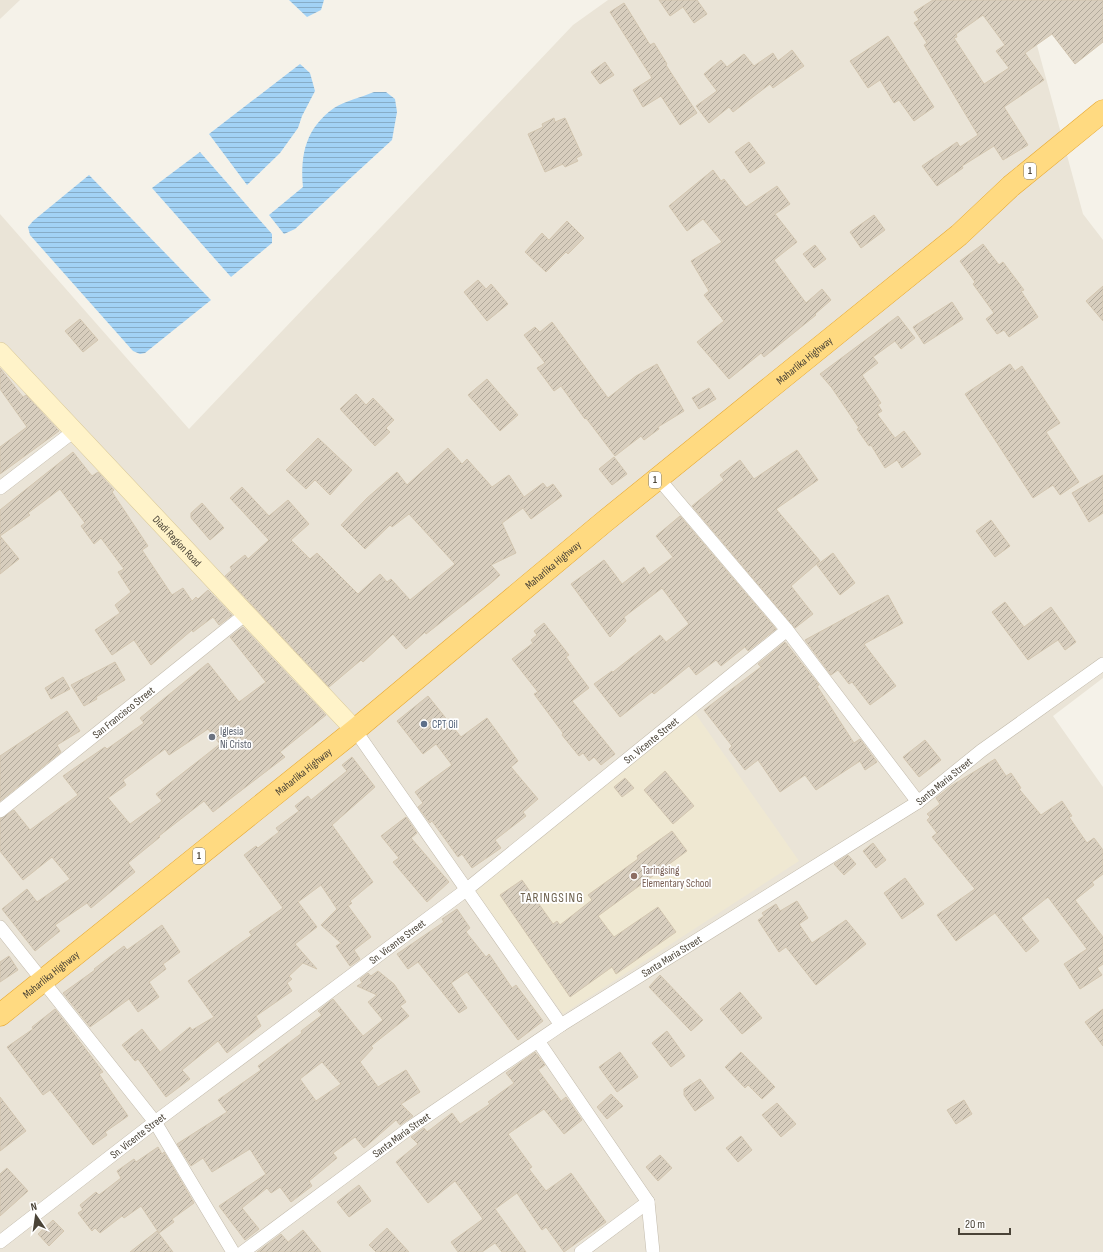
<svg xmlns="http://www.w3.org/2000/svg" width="1103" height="1252" font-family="'Sofia Sans Condensed',sans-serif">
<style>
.residential{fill:#eae4d7}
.education{fill:#efe8d2}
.water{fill:url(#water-rules)}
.building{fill:url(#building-hatch);stroke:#d3c6b0;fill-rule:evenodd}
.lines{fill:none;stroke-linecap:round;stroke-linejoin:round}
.minor-casing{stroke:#c2baab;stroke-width:14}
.secondary-casing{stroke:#d8c796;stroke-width:20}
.trunk-casing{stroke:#e7a831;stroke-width:23}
.minor{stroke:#fff;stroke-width:13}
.secondary{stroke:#fff3c9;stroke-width:19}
.trunk{stroke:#ffda81;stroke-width:22}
.service-dot{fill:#5c6f8a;stroke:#fff;stroke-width:1.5}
.worship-dot{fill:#6b7280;stroke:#fff;stroke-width:1.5}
.education-dot{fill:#8d6e63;stroke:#fff;stroke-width:1.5}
.labels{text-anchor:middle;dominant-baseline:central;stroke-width:3.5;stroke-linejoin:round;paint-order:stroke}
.shield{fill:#fff;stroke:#807b73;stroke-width:1}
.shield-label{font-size:10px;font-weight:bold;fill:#4a4337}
.street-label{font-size:11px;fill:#4a4337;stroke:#fff}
.service-label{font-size:11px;fill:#4e5e75;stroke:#fff;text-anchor:start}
.worship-label{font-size:11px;fill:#5b616d;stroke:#fff;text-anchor:start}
.education-label{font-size:11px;fill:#785e54;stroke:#fff;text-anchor:start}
.quarter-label{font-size:13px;letter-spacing:1px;fill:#6d614d;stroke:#fff}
</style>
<defs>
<pattern id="water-rules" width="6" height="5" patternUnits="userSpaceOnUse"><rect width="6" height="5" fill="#a2d2f5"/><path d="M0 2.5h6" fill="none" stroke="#86acc7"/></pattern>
<pattern id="building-hatch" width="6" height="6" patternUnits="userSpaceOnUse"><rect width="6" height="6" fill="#d8cebe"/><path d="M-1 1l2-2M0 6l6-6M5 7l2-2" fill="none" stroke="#b1a99b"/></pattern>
</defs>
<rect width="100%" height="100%" fill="#f5f2e9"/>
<g class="residential">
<path d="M 0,0 L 20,0 L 0,19 Z"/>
<path d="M 608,0 L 1020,0 L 1029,16 L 1083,214 L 1103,240 L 1103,678 L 1053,716 L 1103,787 L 1103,1252 L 0,1252 L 0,214 L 189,429 L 573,25 Z"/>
</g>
<path class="education" d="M 695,713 L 799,861 L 563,1014 L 473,891 Z"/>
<g class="water">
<path d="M 289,0 L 324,0 L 321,10 L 307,17 Z"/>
<path d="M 300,64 L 310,73 L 315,91 L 302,116 L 298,128 L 280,153 L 247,185 L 209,134 Z"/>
<path d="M 374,92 L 386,92 L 395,99 L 397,112 L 392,140 L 295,229 L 284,234 L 269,215 L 303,187 C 300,154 306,128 334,108 C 345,101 362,97 374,92 Z"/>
<path d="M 200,152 L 272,234 L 272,243 L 231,277 L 152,188 Z"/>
<path d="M 89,175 L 211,300 L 145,353 L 140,354 L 133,351 L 30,235 L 28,227 L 33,221 Z"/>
</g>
<g class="building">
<path d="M 659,0 L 697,0 L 707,14 L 694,23 L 683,7 L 670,16 Z"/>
<path d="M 933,0 L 1103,0 L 1103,42 L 1075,64 L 1052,34 L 1025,53 L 1044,80 L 1004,107 L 1028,145 L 1003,160 L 994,146 L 962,166 L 963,168 L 937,186 L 922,166 L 957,142 L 960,147 L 978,135 L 924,45 L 927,43 L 914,23 L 919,20 L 914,12 ZM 983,15 L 1005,45 L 996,51 L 1009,68 L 984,84 L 954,38 L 957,37 L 956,34 Z"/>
<path d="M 624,3 L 650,45 L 654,43 L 667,64 L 666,65 L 697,113 L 680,125 L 661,96 L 643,107 L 633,90 L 652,78 L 610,12 Z"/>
<path d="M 888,36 L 934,107 L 914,121 L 899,100 L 894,103 L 880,80 L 868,88 L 850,61 Z"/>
<path d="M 792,50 L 804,66 L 773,88 L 770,84 L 733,112 L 729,107 L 709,123 L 696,106 L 717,91 L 704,74 L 721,60 L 727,67 L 744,54 L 754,66 L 773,53 L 778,61 Z"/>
<path d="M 605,62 L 614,75 L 600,84 L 591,72 Z"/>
<path d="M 554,118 L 555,122 L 565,118 L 582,155 L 576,158 L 578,161 L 565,167 L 563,164 L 545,172 L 528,134 L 543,127 L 542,124 Z"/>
<path d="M 749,142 L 765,163 L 750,173 L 735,152 Z"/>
<path d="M 713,170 L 721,181 L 724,179 L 746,207 L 777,186 L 790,204 L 775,214 L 797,242 L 774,260 L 806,303 L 822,289 L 831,300 L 815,314 L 816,315 L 764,357 L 761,353 L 729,379 L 697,342 L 724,321 L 704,295 L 709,291 L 691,261 L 722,242 L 703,219 L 687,231 L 669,206 Z"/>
<path d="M 874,215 L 885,230 L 861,248 L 850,232 Z"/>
<path d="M 567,221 L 584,238 L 568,254 L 566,252 L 546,272 L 525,252 L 542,233 L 549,240 Z"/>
<path d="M 983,244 L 999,265 L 1003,262 L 1024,290 L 1021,291 L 1038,317 L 1009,337 L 1004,330 L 997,334 L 986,319 L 994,313 L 973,284 L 975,282 L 960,261 Z"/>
<path d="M 815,245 L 826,259 L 814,268 L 803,254 Z"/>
<path d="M 478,280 L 486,289 L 491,284 L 508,304 L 487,321 L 464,292 Z"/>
<path d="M 1103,286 L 1103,321 L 1086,301 Z"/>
<path d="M 952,302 L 963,319 L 924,344 L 913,327 Z"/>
<path d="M 898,316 L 915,338 L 901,349 L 895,341 L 873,357 L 878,363 L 862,375 L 881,403 L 878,405 L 882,411 L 877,414 L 895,438 L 904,431 L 921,454 L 902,468 L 897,460 L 885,468 L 871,445 L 869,446 L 857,429 L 859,428 L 832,388 L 820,374 Z"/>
<path d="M 80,319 L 98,340 L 83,352 L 65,331 Z"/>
<path d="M 552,322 L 608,398 L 636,376 L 657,364 L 684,411 L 658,427 L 659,429 L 644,440 L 641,436 L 615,456 L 586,418 L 585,419 L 561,386 L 554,391 L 537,368 L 545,363 L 524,335 L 535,327 L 540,332 Z"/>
<path d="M 1010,364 L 1015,371 L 1022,366 L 1060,423 L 1046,432 L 1079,482 L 1060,495 L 1053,485 L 1033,498 L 965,394 Z"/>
<path d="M 0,368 L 23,397 L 26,395 L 59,431 L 0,474 L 0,447 L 27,427 L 0,389 Z"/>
<path d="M 487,379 L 518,415 L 500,431 L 468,395 Z"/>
<path d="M 709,388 L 716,399 L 699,409 L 692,398 Z"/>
<path d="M 356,394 L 366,405 L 373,398 L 394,420 L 386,428 L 390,432 L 375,446 L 340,409 Z"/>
<path d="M 318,438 L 352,470 L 330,495 L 315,480 L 306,489 L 286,470 Z"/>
<path d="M 448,448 L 462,464 L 467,459 L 492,487 L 509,475 L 524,497 L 543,483 L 547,488 L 553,484 L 562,496 L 531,519 L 523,508 L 502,523 L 516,553 L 491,565 L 500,575 L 490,584 L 426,634 L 425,632 L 406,649 L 393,634 L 363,662 L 361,660 L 329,687 L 225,576 L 232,570 L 230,567 L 245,555 L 248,559 L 269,540 L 230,498 L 242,487 L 269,516 L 288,500 L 309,524 L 291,540 L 310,559 L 317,553 L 358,594 L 380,574 L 387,582 L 391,579 L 410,600 L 455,564 L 409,514 L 392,527 L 390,525 L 365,549 L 341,525 L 367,498 L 397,472 L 407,485 Z"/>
<path d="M 797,450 L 818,480 L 776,509 L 820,561 L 791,586 L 813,614 L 795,628 L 692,506 L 724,480 L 720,475 L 740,460 L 754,479 Z"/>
<path d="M 73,452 L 92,476 L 98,472 L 114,490 L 112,492 L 148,546 L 142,550 L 172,595 L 183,588 L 192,601 L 196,597 L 198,599 L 208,590 L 232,615 L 219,625 L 213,617 L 193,632 L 192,630 L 151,665 L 134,640 L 112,655 L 95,630 L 120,613 L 115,605 L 131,592 L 118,572 L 124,569 L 101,538 L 94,544 L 81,526 L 85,523 L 60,489 L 28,513 L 30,515 L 0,536 L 0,510 Z"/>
<path d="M 614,457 L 627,474 L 612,485 L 599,469 Z"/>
<path d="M 1103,475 L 1103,513 L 1089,522 L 1072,493 Z"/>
<path d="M 202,503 L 224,528 L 210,540 L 191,518 L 191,513 Z"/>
<path d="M 680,516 L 776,629 L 748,651 L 745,647 L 721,666 L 716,660 L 696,675 L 689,666 L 654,694 L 652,692 L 620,717 L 594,684 L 612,671 L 613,672 L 660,635 L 666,642 L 689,624 L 662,588 L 624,617 L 626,621 L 610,637 L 571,584 L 604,560 L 622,584 L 644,567 L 649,575 L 673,557 L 656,536 Z"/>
<path d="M 991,520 L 1010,546 L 995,557 L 976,531 Z"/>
<path d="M 0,536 L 19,559 L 0,574 Z"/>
<path d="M 833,553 L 855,583 L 840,595 L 817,565 Z"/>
<path d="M 888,595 L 903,623 L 864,644 L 896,686 L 870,705 L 852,682 L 849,684 L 838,670 L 831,675 L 805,640 Z"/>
<path d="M 1005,602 L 1024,627 L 1051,607 L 1076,642 L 1065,650 L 1058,640 L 1028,660 L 992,612 Z"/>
<path d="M 544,623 L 569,655 L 566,657 L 589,688 L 572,701 L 615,754 L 601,765 L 594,757 L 589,761 L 583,753 L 579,756 L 562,735 L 563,733 L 534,694 L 538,692 L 512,659 L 533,643 L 531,640 L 537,635 L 534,631 Z"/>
<path d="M 243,627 L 326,715 L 280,752 L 285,757 L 213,812 L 204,801 L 159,836 L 160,837 L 128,863 L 135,872 L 91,908 L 87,903 L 55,925 L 60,931 L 35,951 L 2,909 L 27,889 L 37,902 L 70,879 L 52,857 L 23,880 L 0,851 L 0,819 L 14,810 L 30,830 L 78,795 L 63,776 L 105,747 L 107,749 L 144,723 L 140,718 L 208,663 L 239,702 L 266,682 L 230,637 ZM 208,729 L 220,744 L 156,794 L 162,801 L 130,824 L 108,798 L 126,785 L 123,780 L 165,749 L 169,755 Z"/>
<path d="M 785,642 L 819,685 L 817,686 L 854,743 L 860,739 L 877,762 L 865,770 L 860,761 L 816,790 L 805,775 L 780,792 L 758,760 L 745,770 L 729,749 L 732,746 L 704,710 L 761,667 L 758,664 Z"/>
<path d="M 115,662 L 125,680 L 96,697 L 97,699 L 84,706 L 71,685 Z"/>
<path d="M 63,677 L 70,689 L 51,699 L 45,688 Z"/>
<path d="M 428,696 L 461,737 L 487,718 L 518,761 L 511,767 L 538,799 L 523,812 L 526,816 L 495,840 L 501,848 L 472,868 L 462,854 L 458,857 L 432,821 L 430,823 L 418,807 L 423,803 L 415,792 L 452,765 L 436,744 L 423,754 L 397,721 Z"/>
<path d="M 67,711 L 80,731 L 57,745 L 61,752 L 0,801 L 0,756 Z"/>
<path d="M 925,740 L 941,760 L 919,777 L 903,757 Z"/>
<path d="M 352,757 L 375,787 L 332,825 L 373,882 L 350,901 L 352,903 L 348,906 L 371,937 L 354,950 L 360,959 L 350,966 L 336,946 L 341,943 L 321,925 L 337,909 L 321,885 L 298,902 L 317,927 L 295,944 L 317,969 L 303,963 L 289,976 L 292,979 L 287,983 L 292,991 L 256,1016 L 261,1026 L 227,1053 L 218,1041 L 182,1070 L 190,1079 L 166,1097 L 138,1059 L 135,1061 L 122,1045 L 142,1029 L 160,1052 L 190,1027 L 192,1030 L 214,1017 L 188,981 L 252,935 L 249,932 L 283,908 L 244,855 L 256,846 L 258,848 L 279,832 L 276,828 L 299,811 L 295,806 L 308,796 L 311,800 L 347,771 L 342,765 Z"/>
<path d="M 995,759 L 1006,776 L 1011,773 L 1021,788 L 1019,789 L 1041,815 L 1062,801 L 1072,816 L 1069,817 L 1087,843 L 1094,838 L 1103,850 L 1103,874 L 1092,882 L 1094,885 L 1075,900 L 1103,937 L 1103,964 L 1097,968 L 1102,975 L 1080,989 L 1064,964 L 1087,949 L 1048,897 L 1021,918 L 1039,941 L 1026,952 L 995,913 L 956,941 L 937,915 L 975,889 L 932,837 L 937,833 L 927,820 L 930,817 L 927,814 L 940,804 L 936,798 L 951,786 Z"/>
<path d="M 665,771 L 694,806 L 673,824 L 644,790 Z"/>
<path d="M 625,778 L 634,788 L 622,797 L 614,787 Z"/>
<path d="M 406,817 L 417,833 L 411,838 L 449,882 L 427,902 L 393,862 L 399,858 L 381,836 Z"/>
<path d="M 672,831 L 687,851 L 598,916 L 614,937 L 658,907 L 676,932 L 616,974 L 612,967 L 570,997 L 500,895 L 522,880 L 553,924 L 557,921 L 560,925 L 592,900 L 588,895 L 638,859 L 637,856 Z"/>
<path d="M 873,843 L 886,860 L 876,868 L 863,851 Z"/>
<path d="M 848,855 L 856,864 L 844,875 L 834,864 Z"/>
<path d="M 905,878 L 924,904 L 902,919 L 884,893 Z"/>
<path d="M 797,901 L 808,918 L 799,924 L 812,943 L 846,920 L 866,944 L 816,985 L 786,947 L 779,952 L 758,920 L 764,916 L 762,913 L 776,904 L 780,911 Z"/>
<path d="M 457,909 L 470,928 L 466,932 L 486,957 L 489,954 L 512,988 L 516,985 L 543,1021 L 518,1040 L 467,972 L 451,983 L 467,1008 L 459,1013 L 418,962 L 408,969 L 397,954 L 444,922 L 442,919 Z"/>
<path d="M 162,925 L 180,952 L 163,964 L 166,969 L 149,982 L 159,997 L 138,1012 L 129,999 L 90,1027 L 63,993 L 95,970 L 94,969 L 124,946 L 127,950 Z"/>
<path d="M 9,956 L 18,970 L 0,982 L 0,962 Z"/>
<path d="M 378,971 L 394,984 L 406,1002 L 400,1006 L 409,1016 L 371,1046 L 373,1048 L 360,1062 L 378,1087 L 406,1070 L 420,1092 L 401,1104 L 413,1116 L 400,1125 L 396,1120 L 364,1148 L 355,1137 L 333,1153 L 337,1158 L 309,1181 L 312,1186 L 291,1202 L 280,1187 L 271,1193 L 267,1188 L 242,1208 L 259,1229 L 245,1240 L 219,1206 L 266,1174 L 250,1149 L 212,1172 L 203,1158 L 191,1166 L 177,1144 L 227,1112 L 218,1100 L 261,1070 L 258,1066 L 302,1033 L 301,1031 L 322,1015 L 318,1011 L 333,999 L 363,1036 L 383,1020 L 368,1002 L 377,995 L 357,986 L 362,983 L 360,979 L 368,973 L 371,976 ZM 322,1062 L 341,1084 L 316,1101 L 300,1079 Z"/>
<path d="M 660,975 L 703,1020 L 691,1031 L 649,987 Z"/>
<path d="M 740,992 L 762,1018 L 742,1034 L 720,1009 Z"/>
<path d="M 55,1009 L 103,1072 L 99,1074 L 128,1116 L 105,1132 L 107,1135 L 93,1145 L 50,1090 L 43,1095 L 7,1047 L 33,1029 L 32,1027 Z"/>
<path d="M 1103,1009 L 1103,1046 L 1085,1022 Z"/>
<path d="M 667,1031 L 685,1056 L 671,1067 L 652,1043 Z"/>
<path d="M 535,1052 L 545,1065 L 538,1070 L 561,1101 L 566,1097 L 582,1120 L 564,1134 L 544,1109 L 508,1134 L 532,1167 L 529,1169 L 546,1191 L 571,1173 L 606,1222 L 564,1252 L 546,1227 L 542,1230 L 517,1193 L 495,1209 L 526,1252 L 502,1252 L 495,1243 L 482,1252 L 458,1252 L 451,1242 L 483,1219 L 455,1181 L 428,1203 L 396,1162 L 418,1144 L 411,1137 L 424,1128 L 427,1132 L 452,1113 L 460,1124 L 490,1104 L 488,1102 L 514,1083 L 506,1073 Z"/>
<path d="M 620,1052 L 638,1077 L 617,1092 L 599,1067 Z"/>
<path d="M 741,1052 L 775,1087 L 762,1099 L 748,1085 L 745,1088 L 725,1067 Z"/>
<path d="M 700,1079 L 714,1098 L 695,1111 L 684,1095 L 684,1089 Z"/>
<path d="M 611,1094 L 623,1106 L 607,1119 L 597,1107 Z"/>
<path d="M 0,1097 L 26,1131 L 0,1151 Z"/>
<path d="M 964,1100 L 972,1114 L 956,1124 L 947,1110 Z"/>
<path d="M 777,1103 L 796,1124 L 781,1137 L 762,1115 Z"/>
<path d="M 741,1136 L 752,1150 L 738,1162 L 726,1148 Z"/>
<path d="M 158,1147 L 162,1154 L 164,1152 L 194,1203 L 172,1219 L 174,1222 L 159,1233 L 141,1206 L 124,1218 L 122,1216 L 100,1233 L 95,1228 L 92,1231 L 78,1213 L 83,1210 L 80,1205 L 96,1192 L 99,1195 L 121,1178 L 117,1171 L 134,1159 L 136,1162 Z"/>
<path d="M 660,1155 L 672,1168 L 658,1181 L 646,1167 Z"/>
<path d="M 7,1168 L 28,1191 L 0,1216 L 0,1174 Z"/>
<path d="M 359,1185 L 371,1201 L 349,1217 L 337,1202 Z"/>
<path d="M 53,1220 L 64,1231 L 49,1246 L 38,1234 Z"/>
<path d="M 387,1228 L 409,1252 L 376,1252 L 369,1245 Z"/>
<path d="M 303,1230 L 321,1252 L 257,1252 L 281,1234 L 288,1242 Z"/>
<path d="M 157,1231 L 173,1252 L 130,1252 Z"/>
</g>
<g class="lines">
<g class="minor-casing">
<g id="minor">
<path d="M 658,478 L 787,630 L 918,802"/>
<path d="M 0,488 L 74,431"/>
<path d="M 355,730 L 561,1025"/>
<path id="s1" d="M 0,811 L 247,613"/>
<path d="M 0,927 L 155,1122 L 233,1252"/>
<path d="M 538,1041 L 648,1202 L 653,1252"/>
<path id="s2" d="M 0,1242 L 155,1122 L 466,890 L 787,630"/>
<path id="s3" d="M 243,1252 L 411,1127 L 561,1025 L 918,802 L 981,751 L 1103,664"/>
<path d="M 581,1252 L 648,1202"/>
</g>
</g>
<g class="secondary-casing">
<g id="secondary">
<path id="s4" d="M 0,352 L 355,730"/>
</g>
</g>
<g class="trunk-casing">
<g id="trunk">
<path id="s5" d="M 0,1015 L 355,730 L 604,522 L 959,235 L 1011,186 L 1103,111"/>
</g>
</g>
<use href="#minor" class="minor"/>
<use href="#secondary" class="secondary"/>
<use href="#trunk" class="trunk"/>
</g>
<circle class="service-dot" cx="424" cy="724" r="4"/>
<circle class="worship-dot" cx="212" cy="737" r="4"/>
<circle class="education-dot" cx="634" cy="876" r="4"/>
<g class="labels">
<g class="shield">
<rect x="1024" y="163" width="12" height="16" rx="3"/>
<rect x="649" y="472" width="12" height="16" rx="3"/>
<rect x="193" y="848" width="12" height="16" rx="3"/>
</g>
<g class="shield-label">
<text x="1030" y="171">1</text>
<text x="655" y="480">1</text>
<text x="199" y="856">1</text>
</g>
<g class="street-label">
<text stroke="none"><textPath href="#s5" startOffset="1037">Maharlika Highway</textPath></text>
<text stroke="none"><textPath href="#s4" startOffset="259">Diadi Region Road</textPath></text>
<text stroke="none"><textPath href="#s5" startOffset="713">Maharlika Highway</textPath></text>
<text stroke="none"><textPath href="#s1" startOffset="158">San Francisco Street</textPath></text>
<text stroke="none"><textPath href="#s2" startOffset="822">Sn. Vicente Street</textPath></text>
<text stroke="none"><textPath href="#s5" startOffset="389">Maharlika Highway</textPath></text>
<text stroke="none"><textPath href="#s3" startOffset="845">Santa Maria Street</textPath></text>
<text stroke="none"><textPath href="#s2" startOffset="498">Sn. Vicente Street</textPath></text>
<text stroke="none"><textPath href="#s3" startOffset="521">Santa Maria Street</textPath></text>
<text stroke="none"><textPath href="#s5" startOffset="65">Maharlika Highway</textPath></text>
<text stroke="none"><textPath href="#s2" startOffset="174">Sn. Vicente Street</textPath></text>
<text stroke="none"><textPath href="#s3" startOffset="197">Santa Maria Street</textPath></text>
</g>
<g class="service-label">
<text x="432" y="724">CPT Oil</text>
</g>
<g class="worship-label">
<text x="220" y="731">Iglesia<tspan x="220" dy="13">Ni Cristo</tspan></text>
</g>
<g class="education-label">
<text x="642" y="870">Taringsing<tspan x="642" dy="13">Elementary School</tspan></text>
</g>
<g class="quarter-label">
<text x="552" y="898">TARINGSING</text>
</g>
</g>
<g transform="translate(36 1216) rotate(347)" stroke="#ffffff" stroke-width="3" paint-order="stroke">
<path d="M0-3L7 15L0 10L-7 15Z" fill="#4a4337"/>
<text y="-6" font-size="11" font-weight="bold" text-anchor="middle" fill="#4a4337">N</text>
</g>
<path d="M959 1228v6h51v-6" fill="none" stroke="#4a4337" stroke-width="2"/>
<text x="965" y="1228" font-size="12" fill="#4a4337" stroke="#ffffff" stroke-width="3" paint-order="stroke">20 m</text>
</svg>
